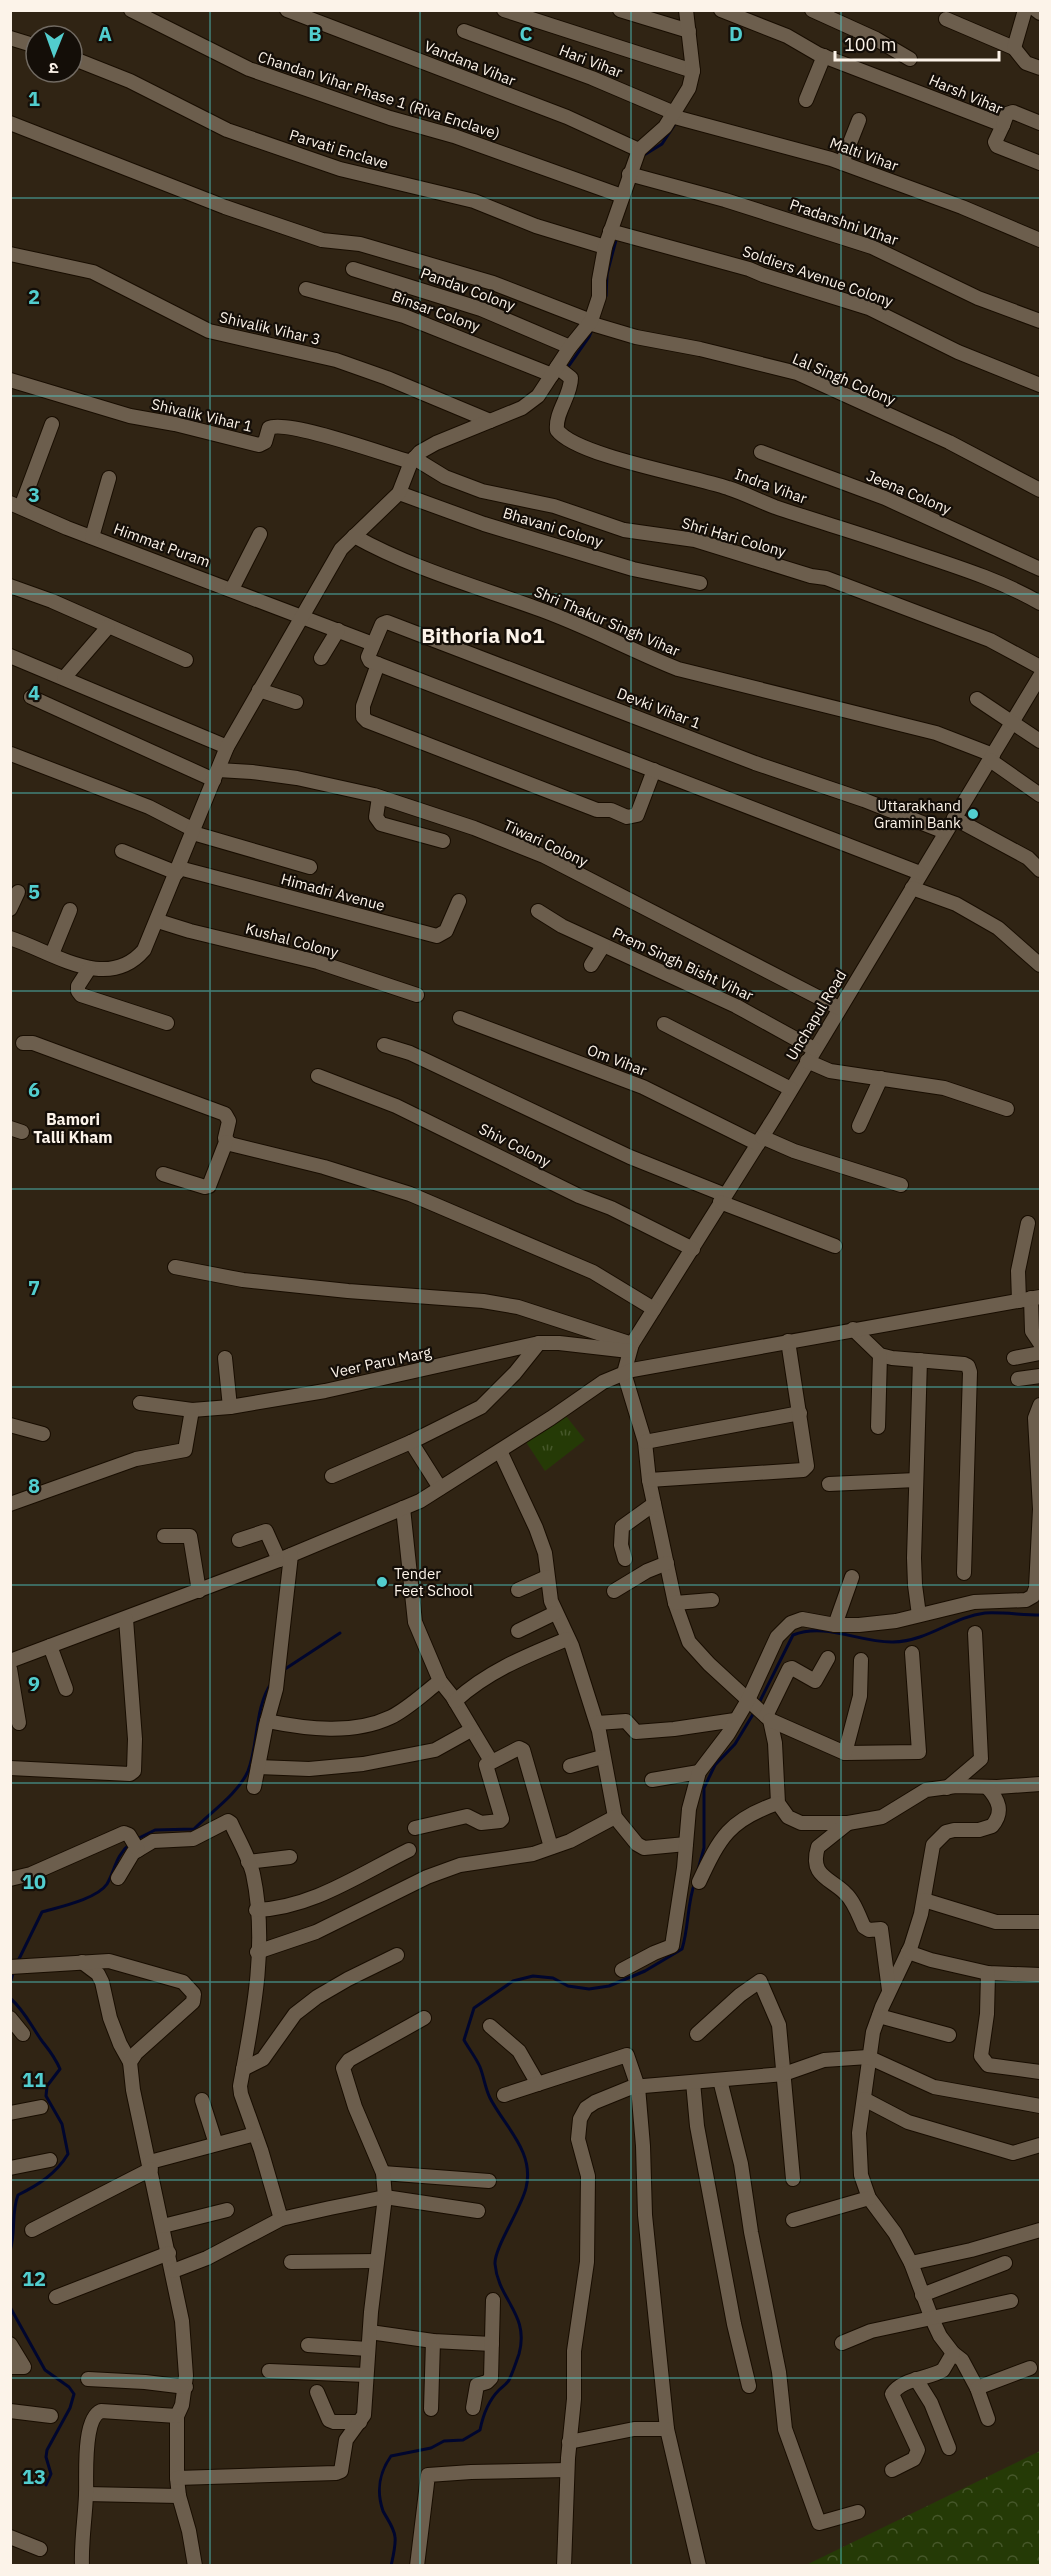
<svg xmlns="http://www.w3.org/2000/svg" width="1051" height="2576" font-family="'IBM Plex Sans','Noto Sans Devanagari',sans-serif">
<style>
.grass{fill:url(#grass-tufts)}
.forest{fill:url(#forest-crowns)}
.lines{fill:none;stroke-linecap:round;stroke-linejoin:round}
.stream{stroke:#00062e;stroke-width:3}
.minor-casing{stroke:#180d01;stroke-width:16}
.minor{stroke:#6c5e4d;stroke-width:14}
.grid{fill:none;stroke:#52cdce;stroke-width:1.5;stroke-opacity:0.55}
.poi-dot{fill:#52cdce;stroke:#140e08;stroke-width:2}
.labels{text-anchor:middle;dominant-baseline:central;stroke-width:4.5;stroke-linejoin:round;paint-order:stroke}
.street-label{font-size:15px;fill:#fcf3e9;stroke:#140e08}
.poi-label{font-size:15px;fill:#fcf3e9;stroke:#140e08;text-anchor:end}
.neighbourhood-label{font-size:16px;font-weight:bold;fill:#fcf3e9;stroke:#140e08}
.district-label{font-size:21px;font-weight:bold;fill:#fcf3e9;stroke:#140e08}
.grid-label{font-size:20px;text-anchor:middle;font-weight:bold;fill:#52cdce;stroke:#140e08;stroke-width:4.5;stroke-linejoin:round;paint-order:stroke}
</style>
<defs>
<pattern id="grass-tufts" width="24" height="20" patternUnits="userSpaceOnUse" patternTransform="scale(1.5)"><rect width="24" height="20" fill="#253a06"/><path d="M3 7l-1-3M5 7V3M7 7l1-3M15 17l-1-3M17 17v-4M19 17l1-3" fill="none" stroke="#46572a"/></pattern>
<pattern id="forest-crowns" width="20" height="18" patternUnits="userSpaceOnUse" patternTransform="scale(1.5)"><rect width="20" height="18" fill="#253a06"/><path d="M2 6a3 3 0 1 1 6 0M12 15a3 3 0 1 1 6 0" fill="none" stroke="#46572a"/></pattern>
</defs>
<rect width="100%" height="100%" fill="#302414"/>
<path class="grass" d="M 566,1416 L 585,1440 L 545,1471 L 526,1442 Z"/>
<path class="forest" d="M 1040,2451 L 1040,2565 L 806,2565 Z"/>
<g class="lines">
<g class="stream">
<path d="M 644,155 L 662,144 L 675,124"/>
<path d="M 606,296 L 607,274 L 616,240"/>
<path d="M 566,370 L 589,337 L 593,328"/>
<path d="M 282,1671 L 340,1633"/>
<path d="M 758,1705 L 793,1635 C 826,1622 860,1643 893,1642 C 929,1641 952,1617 985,1613 C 1003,1612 1022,1615 1040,1615"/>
<path d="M 135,1840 L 155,1830 L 194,1829 C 211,1812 238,1794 248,1771 C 259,1743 254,1708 272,1682"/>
<path d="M 698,1870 L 704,1848 L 704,1788 L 715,1765 L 735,1744 L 755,1711"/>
<path d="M 18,1961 L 42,1912 C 59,1907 97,1899 107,1884 C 115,1870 116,1855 130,1844"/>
<path d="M 10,1983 L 14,1970"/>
<path d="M 10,1998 C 25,2011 31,2026 42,2041 C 49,2050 55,2057 60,2069 L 47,2086 L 46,2096 L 62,2124 L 68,2154 C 56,2174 38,2185 18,2195 C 11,2213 16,2232 10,2251"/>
<path d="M 10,2263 L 10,2281"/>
<path d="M 10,2307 L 45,2370 L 69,2387 L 74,2394 L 70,2408 L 47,2450 L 46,2457 L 51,2474 L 46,2485"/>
<path d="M 391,2566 C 393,2557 396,2545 395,2537 C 394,2527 387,2519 383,2511 C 376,2490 379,2473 391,2456 L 431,2448 L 444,2441 L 463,2440 L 480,2430 C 483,2415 488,2401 499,2390 C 503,2386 507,2384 509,2380 C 513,2372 516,2362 519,2354 C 530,2314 498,2300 495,2264 C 494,2248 521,2209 526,2188 C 535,2152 505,2127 490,2098 C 485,2088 484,2077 480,2067 C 476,2058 469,2049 464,2040 L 474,2008 L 513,1981 L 533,1976 L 553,1978 L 568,1986 L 589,1989 L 609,1986 L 645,1971 L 682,1949 C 689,1927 687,1903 695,1882"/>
</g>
<g class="minor-casing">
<g id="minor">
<path d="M 131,10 L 249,69 L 390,118 L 454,136 L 622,196"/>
<path d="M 287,10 L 567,117 L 639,150"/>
<path d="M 504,10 L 693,71"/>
<path d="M 620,10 L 689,31"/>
<path d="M 721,10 L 787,36 L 818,54 L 1003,125 L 995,142 L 997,146 L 1040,163"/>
<path d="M 812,10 L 876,39 L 910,59"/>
<path d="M 1036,10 L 1040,13"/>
<path d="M 946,19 L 1014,48 L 1026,63 L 1040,68"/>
<path d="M 464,31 L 592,78 L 672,112"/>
<path d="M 10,38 L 36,46"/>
<path d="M 1014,48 L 1025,10"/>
<path d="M 72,58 L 130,81 L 227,130 L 340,169 L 474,201 L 536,226 L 605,247"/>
<path d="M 806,100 L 824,56"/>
<path d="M 671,116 L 831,159 L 962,207 L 1040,240"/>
<path d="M 10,123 L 225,207 L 322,240 L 360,244 L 493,283 L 591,321"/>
<path d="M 1003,125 L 1007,114 L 1013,112 L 1040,123"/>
<path d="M 842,163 L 859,120"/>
<path d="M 629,174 L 725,200 L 872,247 L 978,298 L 1040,321"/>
<path d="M 610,231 L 749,269 L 763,275 L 869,308 L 958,352 L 1040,385"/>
<path d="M 10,254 L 93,272 L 209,331 L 336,360 L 387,378 L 490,421"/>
<path d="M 353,269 L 481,309 L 570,347"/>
<path d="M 306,289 L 404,316 L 552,375"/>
<path d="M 589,323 L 636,337 L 700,349 L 797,373 L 949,442 L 1040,490"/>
<path d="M 557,367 L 571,378 C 571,396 555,412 557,430 C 576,456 693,476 728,488 C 744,493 759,501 775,507 C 816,521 859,533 901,548 C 948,564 997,578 1040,603"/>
<path d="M 10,380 L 130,416 L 175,424 L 259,445 L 265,442 L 269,428 C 287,419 386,455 411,462"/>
<path d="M 761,452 L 885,498 L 1040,569"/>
<path d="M 414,458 L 445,477 L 482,491 L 554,506 L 624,530 L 695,540 L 811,576 L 826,578 L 990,640 L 1040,667"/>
<path d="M 399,493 L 484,524 L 633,569 L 700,583"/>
<path d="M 10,503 L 67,528 L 373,644"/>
<path d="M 21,507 L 52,424"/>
<path d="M 354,536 C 411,568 475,586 536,608 C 585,625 630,650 678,669 L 936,733 L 993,755"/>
<path d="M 92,537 L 109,478"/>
<path d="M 10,586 L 52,601 L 186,660"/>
<path d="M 232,589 L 260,534"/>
<path d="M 10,656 L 227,747"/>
<path d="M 321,658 L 338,630"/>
<path d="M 378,664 L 363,706 L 363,717 L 367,721 L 597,810 L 611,810 L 627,817 L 637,815 L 654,770"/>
<path d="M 1040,676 L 776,1115 L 632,1344 L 624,1373 L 645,1442 L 649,1480 L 675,1603 L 689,1642 L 709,1664 L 770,1720 L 775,1743 L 778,1803 L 788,1817 L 801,1823 L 848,1823 L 882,1817 L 926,1790 L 956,1786 L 997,1787 L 1040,1784"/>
<path d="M 64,678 L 108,627"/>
<path d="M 259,690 L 296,702"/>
<path d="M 31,697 L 214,780"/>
<path d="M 977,699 L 1040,741"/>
<path d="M 11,754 L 149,807 L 194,830"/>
<path d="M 990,760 L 1040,795"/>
<path d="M 218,770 L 252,772 L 297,778 L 374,795 L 474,828 L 544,856 L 839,1008"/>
<path d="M 379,797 L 376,817 L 381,824 L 443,841"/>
<path d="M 954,818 L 1028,858 L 1040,870"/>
<path d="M 193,833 L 310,867"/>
<path d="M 122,851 L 177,873"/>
<path d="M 179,868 L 437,936 L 446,931 L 459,901"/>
<path d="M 920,873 L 370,661 L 368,657 L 382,624 L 387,622 L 755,763 L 864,800 L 945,832"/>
<path d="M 912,888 L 956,904 L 998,928 L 1040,965"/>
<path d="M 10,909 L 18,892"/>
<path d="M 538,911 L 562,926 L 736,1006 L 814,1049"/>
<path d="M 158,921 L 190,931 L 318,962 L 417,995"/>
<path d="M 10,938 C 53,952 107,993 144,950 L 227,747 L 341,549 L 399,493 L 411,462 L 420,452 L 436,443 L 522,408 L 538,396 L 570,347 L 591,321 L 599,297 L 599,280 L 605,247 L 639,150 L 665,127 L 689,88 L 693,71 L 686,10"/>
<path d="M 52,954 L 70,910"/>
<path d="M 591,965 L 603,946"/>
<path d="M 89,969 L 78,986 L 78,991 L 81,995 L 167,1023"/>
<path d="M 460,1018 L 643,1087 L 758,1144"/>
<path d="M 664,1024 L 791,1089"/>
<path d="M 23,1043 L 33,1043 L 225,1114 L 229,1121 L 225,1138 L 230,1144 L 324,1167 L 410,1194 L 593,1272 L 654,1309"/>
<path d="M 384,1045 L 410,1053 L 630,1157 L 725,1195"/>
<path d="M 807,1061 L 830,1071 L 944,1088 L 1007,1109"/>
<path d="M 318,1076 L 396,1106 L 579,1196 L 611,1208 L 693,1249"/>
<path d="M 859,1126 L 881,1078"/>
<path d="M 10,1128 L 22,1132"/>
<path d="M 762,1137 L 794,1151 L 901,1185"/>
<path d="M 163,1174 L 205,1187 L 209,1186 L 226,1142"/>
<path d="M 720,1202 L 835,1246"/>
<path d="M 175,1267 L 243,1280 L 348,1291 L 483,1301 L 518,1307 L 632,1344"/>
<path d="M 1031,1298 L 1032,1331 L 1040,1343"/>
<path d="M 1019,1301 L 1018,1271 L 1028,1223"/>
<path d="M 853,1329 L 880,1355 L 892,1358 L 964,1364 L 968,1366 L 970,1372 L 964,1573"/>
<path d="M 225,1358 L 230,1407"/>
<path d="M 1014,1358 L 1040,1353"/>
<path d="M 1018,1379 L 1040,1376"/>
<path d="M 140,1403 L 192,1410 L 230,1407 L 325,1391 L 539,1343 L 559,1343 L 629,1351"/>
<path d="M 10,1425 L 43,1434"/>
<path d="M 878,1427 L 880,1355"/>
<path d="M 411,1442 L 440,1488"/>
<path d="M 645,1442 L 800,1413"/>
<path d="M 500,1451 L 536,1528 L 545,1553 L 551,1601 L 572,1646 L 599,1731 L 615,1817 L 637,1844 L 644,1848 L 686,1844"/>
<path d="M 332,1476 L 411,1442 L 481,1407 L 515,1373 L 539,1343"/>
<path d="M 649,1480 L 803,1470 L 807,1466 L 788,1341"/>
<path d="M 829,1484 L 916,1480"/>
<path d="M 10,1504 L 136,1459 L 185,1450 L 192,1410"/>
<path d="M 403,1508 L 415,1622 L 440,1681 L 452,1696 L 491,1761"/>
<path d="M 164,1536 L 190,1536 L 199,1591"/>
<path d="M 239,1540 L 266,1531 L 279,1560"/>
<path d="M 625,1559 L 621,1545 L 622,1527 L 654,1504"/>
<path d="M 518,1590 L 547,1577"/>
<path d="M 614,1591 L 647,1571 L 667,1563"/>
<path d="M 675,1603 L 712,1600"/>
<path d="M 919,1615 L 915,1585 L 914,1558 L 920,1360"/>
<path d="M 835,1625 L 852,1577"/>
<path d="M 518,1631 L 555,1613"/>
<path d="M 50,1646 L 66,1689"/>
<path d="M 10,1661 L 279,1560 L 420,1501 L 551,1418 L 603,1382 L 632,1370 L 1040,1297"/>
<path d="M 10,1669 L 19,1723"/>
<path d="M 455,1701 C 488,1671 526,1656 567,1639"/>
<path d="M 766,1716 L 789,1669 L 792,1668 L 815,1681 L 828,1658"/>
<path d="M 770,1720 L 845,1753 L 919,1752 L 912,1653"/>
<path d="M 267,1721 C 307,1729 353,1735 391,1717 C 409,1708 424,1693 440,1681"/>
<path d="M 597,1723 L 626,1721 L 636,1732 L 674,1729 L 735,1720"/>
<path d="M 845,1753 L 860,1696 L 861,1660"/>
<path d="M 570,1766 L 602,1757"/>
<path d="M 258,1767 L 309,1769 L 363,1764 L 435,1750 L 471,1730"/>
<path d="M 10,1768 L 130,1774 L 134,1771 L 135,1739 L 126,1619"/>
<path d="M 652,1780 L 699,1772"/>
<path d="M 254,1787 L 266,1725 L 276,1689 L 291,1555"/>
<path d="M 987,1787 C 999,1800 1004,1812 992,1826 L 979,1830 L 954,1830 L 946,1832 L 933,1845 L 921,1914 L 911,1946 L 882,2007 L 873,2032 L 859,2133 L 861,2175 L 869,2198 L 895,2233 L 911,2263 L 932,2319 L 940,2336 L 953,2353 L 962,2360 L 977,2388 L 988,2419"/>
<path d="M 947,1788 L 981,1759 L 975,1633"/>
<path d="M 848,1823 L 818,1847 C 809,1876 830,1878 845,1893 C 854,1901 859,1916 864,1927 L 869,1930 L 881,1929 L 889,1990"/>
<path d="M 415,1828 L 467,1816 L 481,1823 L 500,1821 L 502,1819 L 486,1765 L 519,1748 L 523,1750 L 551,1847"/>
<path d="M 248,1862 L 290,1857"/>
<path d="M 118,1878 L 133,1853 L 153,1841 L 193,1839 L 228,1821 L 231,1823 C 238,1839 249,1857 253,1874 C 268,1944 253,2017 240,2086 L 241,2094 L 261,2150 L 281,2219"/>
<path d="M 10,1879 L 31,1874 L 124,1833 L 129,1835 L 138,1850"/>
<path d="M 699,1882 C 720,1837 729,1820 778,1803"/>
<path d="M 924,1900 L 996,1922 L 1040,1922"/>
<path d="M 256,1910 C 312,1908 360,1874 409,1850"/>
<path d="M 257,1952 L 316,1932 L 427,1877 L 460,1865 L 533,1854 L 570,1841 L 615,1817"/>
<path d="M 908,1952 L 931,1960 L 988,1973 L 1040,1975"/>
<path d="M 82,1962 L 98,1974 L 102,1982 L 110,2018 L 120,2044 L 130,2062"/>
<path d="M 10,1967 L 109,1961 L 183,1982 L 194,1994 L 193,2002 L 136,2053 L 130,2062 L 133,2090 L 182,2321 L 186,2376 L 182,2405 L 177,2416 L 177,2478 L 179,2496 L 189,2531 L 195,2566"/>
<path d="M 622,1970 L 654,1953 L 672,1946 L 684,1868 L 689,1809 L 699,1772 L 728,1734 L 748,1700 L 777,1637 L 791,1623 L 802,1619 L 835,1625 L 859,1625 L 896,1621 L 974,1602 L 1026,1600 L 1033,1596 L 1036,1588 L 1040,1509 L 1035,1418 L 1040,1405"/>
<path d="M 988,1973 L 987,2014 L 981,2056 L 988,2065 L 1040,2072"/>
<path d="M 879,2016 L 949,2035"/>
<path d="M 10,2018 L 23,2034"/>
<path d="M 490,2026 L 519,2051 L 538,2084"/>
<path d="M 697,2034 L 740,1995 L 760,1981 L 779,2025 L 793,2179"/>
<path d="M 243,2069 L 263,2059 L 295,2014 L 317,1997 L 348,1979 L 397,1955"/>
<path d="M 720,2080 L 741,2164 L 751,2232 L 779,2372 L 785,2429 L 819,2523 L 858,2512"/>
<path d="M 693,2082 L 697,2126 L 734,2324 L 749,2386"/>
<path d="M 504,2095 L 627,2055 L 638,2087 L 643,2146 L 645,2215 L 667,2429 L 699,2566"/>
<path d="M 864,2099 L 908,2122 L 1013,2153 L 1040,2145"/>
<path d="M 202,2100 L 216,2144"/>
<path d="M 10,2113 L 41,2107"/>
<path d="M 150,2162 L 255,2134"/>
<path d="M 10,2168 L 50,2160"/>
<path d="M 383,2173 L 489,2181"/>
<path d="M 793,2220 L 869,2198"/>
<path d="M 163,2226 L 227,2210"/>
<path d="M 32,2230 L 151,2169"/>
<path d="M 291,2262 L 377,2261"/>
<path d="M 911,2263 L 971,2250 L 1040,2230"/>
<path d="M 173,2271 L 207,2258 L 281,2219 L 330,2208 L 385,2197 L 478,2211"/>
<path d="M 922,2295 L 1005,2263"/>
<path d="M 56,2297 L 169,2253"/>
<path d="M 370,2332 L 433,2341 L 492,2344"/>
<path d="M 842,2343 L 871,2331 L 1011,2301"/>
<path d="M 10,2344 L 24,2367 L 10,2367"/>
<path d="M 308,2345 L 368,2349"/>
<path d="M 269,2371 L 366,2375"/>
<path d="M 88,2379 L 145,2382 L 186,2387"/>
<path d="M 916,2379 L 931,2403 L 949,2448"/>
<path d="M 977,2388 L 1030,2368"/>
<path d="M 317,2392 L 329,2420 L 334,2422 L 360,2422"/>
<path d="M 473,2408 L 477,2385 L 487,2382 L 491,2378 L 493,2300"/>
<path d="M 431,2409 L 433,2341"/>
<path d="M 10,2411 L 51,2416"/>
<path d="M 569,2442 L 634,2429 L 667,2429"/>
<path d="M 892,2470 L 914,2459 L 918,2450 L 892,2394 C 902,2378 929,2379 943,2370 L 953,2353"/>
<path d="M 177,2478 L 336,2473 L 341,2471 L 346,2440 L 364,2415 L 371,2312 L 385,2197 L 383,2173 L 355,2107 L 343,2068 L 349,2060 L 424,2018"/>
<path d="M 86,2494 L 179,2496"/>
<path d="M 10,2537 L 40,2549"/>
<path d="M 82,2566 C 81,2542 85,2519 86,2495 C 87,2478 82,2419 101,2411 L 177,2416"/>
<path d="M 417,2566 L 428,2475 L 471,2472 L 567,2470"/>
<path d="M 564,2566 L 568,2458 L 574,2399 L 574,2351 L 587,2262 L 588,2176 L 578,2139 L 580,2119 L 586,2108 L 595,2102 L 632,2087 L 784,2074 L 824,2060 L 868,2057 L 934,2087 L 1040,2106"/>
</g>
</g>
<use href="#minor" class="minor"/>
</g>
<path class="grid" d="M 210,10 L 210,2566M 420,10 L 420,2566M 631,10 L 631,2566M 841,10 L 841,2566M 10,198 L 1040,198M 10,396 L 1040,396M 10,594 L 1040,594M 10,793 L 1040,793M 10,991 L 1040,991M 10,1189 L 1040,1189M 10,1387 L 1040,1387M 10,1585 L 1040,1585M 10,1783 L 1040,1783M 10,1982 L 1040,1982M 10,2180 L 1040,2180M 10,2378 L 1040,2378"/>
<g class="poi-dot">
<circle cx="973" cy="814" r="6"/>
<circle cx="382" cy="1582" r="6"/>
</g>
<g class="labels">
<g class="street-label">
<text transform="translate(591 61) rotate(21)">Hari Vihar</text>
<text transform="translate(470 63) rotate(22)">Vandana Vihar</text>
<text transform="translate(966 94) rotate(23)">Harsh Vihar</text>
<text transform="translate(379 95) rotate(18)">Chandan Vihar Phase 1 (Riva Enclave)</text>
<text transform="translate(339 149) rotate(17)">Parvati Enclave</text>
<text transform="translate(864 154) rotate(20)">Malti Vihar</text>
<text transform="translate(844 222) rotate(19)">Pradarshni VIhar</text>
<text transform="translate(818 276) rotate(19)">Soldiers Avenue Colony</text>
<text transform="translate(468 289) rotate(20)">Pandav Colony</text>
<text transform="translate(436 311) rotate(20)">Binsar Colony</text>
<text transform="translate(270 328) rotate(13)">Shivalik Vihar 3</text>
<text transform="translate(844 379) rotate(23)">Lal Singh Colony</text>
<text transform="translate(202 415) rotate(13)">Shivalik Vihar 1</text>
<text transform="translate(771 486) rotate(20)">Indra Vihar</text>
<text transform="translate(909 492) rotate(23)">Jeena Colony</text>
<text transform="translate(553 527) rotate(17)">Bhavani Colony</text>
<text transform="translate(734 537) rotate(16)">Shri Hari Colony</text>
<text transform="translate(162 545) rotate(20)">Himmat Puram</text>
<text transform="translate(607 621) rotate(23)">Shri Thakur Singh Vihar</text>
<text transform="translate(659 708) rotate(21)">Devki Vihar 1</text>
<text transform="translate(546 843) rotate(25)">Tiwari Colony</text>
<text transform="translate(333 892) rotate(15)">Himadri Avenue</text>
<text transform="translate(292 940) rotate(15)">Kushal Colony</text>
<text transform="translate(683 964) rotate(25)">Prem Singh Bisht Vihar</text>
<text transform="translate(816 1015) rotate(-59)">Unchapul Road</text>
<text transform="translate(617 1060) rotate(21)">Om Vihar</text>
<text transform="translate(515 1145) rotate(27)">Shiv Colony</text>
<text transform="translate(381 1362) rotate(-12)">Veer Paru Marg</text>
</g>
<g class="poi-label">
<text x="961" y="805">Uttarakhand<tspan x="961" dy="17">Gramin Bank</tspan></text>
<text x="394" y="1573" text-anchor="start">Tender<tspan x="394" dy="17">Feet School</tspan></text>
</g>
<g class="neighbourhood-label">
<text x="73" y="1119">Bamori<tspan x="73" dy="18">Talli Kham</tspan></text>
</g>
<g class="district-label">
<text x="483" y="635">Bithoria No1</text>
</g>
</g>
<g class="grid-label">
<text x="105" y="41">A</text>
<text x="315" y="41">B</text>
<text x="526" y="41">C</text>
<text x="736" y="41">D</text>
<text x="34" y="106">1</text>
<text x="34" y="304">2</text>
<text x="34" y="502">3</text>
<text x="34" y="700">4</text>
<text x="34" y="899">5</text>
<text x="34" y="1097">6</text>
<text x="34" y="1295">7</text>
<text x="34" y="1493">8</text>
<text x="34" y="1691">9</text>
<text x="34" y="1889">10</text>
<text x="34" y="2087">11</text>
<text x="34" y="2286">12</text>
<text x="34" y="2484">13</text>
</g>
<rect width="1051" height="2576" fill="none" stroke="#fcf3e9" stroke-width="24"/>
<g transform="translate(54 54) rotate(181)"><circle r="28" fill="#140e08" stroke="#716a62" stroke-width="1.5"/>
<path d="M0-4.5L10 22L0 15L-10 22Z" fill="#52cdce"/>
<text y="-9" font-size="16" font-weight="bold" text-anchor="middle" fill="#fcf3e9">उ</text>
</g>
<path d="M835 51v9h164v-9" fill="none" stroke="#fcf3e9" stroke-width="3"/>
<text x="844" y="51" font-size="18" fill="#fcf3e9" stroke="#140e08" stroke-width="4.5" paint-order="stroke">100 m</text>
</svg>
